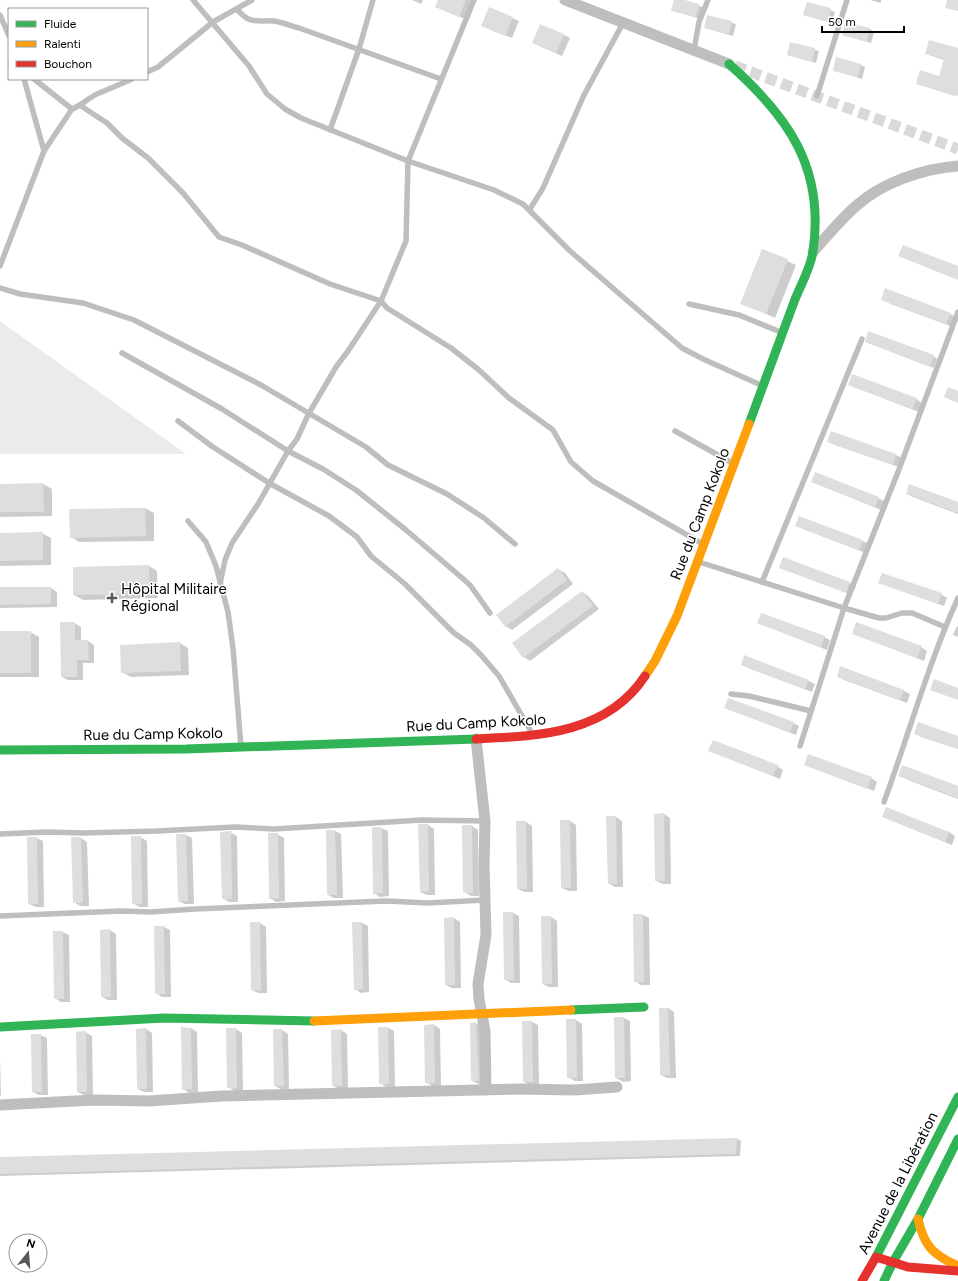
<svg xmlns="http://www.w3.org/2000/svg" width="958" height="1281" font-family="Figtree,sans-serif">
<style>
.green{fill:#ebebeb}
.shadow{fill:#0003}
.building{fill:#dedede}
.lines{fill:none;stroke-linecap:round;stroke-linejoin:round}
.street-tunnel{stroke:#d9d9d9;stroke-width:11;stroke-dasharray:11 5.5;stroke-linecap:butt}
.lane{stroke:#bebebe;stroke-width:5.5}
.street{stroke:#bebebe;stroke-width:11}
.fast{stroke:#30b455;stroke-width:9}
.slow{stroke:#ff9f0a;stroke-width:9}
.jam{stroke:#e5322d;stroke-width:9}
.poi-dot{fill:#595959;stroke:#fff;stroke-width:1.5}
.labels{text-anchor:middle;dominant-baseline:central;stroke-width:3;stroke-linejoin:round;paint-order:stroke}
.street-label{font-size:15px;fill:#000;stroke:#fff}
.poi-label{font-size:15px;fill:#000;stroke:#fff;text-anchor:start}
</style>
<rect width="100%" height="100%" fill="#fff"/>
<path class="green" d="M 0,321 L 186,454 L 0,454 Z"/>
<g class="shadow">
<path d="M 412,0 L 423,0 L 421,4 Z"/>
<path d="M 439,0 L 470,0 L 473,2 L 465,19 L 443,10 Z"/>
<path d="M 675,0 L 681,0 L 703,7 L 700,19 L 672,10 Z"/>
<path d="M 870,0 L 881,0 L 881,3 Z"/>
<path d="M 807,3 L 835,12 L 832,23 L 804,15 Z"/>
<path d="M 490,8 L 519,21 L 512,38 L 489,29 Z"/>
<path d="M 708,16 L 736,24 L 733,36 L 705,28 Z"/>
<path d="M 870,29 L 874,32 L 871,43 L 843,35 Z"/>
<path d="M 564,35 L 570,38 L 562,56 L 533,43 Z"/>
<path d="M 791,43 L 819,51 L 816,63 L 788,55 Z"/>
<path d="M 958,49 L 958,85 L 955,96 L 917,84 L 940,77 L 944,60 L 926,54 Z"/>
<path d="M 861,65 L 865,67 L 862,79 L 834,70 Z"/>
<path d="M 763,250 L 796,265 L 775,318 L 742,303 Z"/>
<path d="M 888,303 L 950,314 L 956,317 L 953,327 Z"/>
<path d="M 866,342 L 933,356 L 937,359 L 934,368 Z"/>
<path d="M 849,385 L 916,399 L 922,403 L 919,412 Z"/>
<path d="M 832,432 L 896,455 L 902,458 L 899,467 L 835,445 L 828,441 Z"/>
<path d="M 813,482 L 878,498 L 884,501 L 881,510 Z"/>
<path d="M 43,484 L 52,489 L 52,516 L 0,517 L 0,485 Z"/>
<path d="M 907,494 L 958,503 L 958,514 L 913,497 Z"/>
<path d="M 145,508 L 154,513 L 154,541 L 79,542 L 71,537 L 70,510 Z"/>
<path d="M 800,517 L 863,541 L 869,544 L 866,553 L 803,529 Z"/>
<path d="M 42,533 L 51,538 L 51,565 L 0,566 L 0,534 Z"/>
<path d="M 149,566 L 157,571 L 158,598 L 83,600 L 74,595 Z"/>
<path d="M 780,567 L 849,583 L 856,586 L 852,595 Z"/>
<path d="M 558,569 L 565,573 L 573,584 L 512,630 L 505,626 Z"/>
<path d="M 880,583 L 941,594 L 947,598 L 944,606 Z"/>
<path d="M 0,588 L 51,588 L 57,592 L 57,607 L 0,608 Z"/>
<path d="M 582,592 L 588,596 L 599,609 L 530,661 L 524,657 Z"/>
<path d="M 74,623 L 81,627 L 81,641 L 88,641 L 94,645 L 94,663 L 83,663 L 83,680 L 68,680 L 62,677 Z"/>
<path d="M 758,623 L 824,637 L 830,640 L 827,650 Z"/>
<path d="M 957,626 L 958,627 L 958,637 L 953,635 Z"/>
<path d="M 0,632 L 30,632 L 39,637 L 39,677 L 0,677 Z"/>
<path d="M 853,633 L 921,647 L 927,651 L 924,661 Z"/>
<path d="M 180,643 L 188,648 L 189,675 L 131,677 L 122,672 Z"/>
<path d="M 745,656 L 809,681 L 815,684 L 812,692 L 748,668 L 742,665 Z"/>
<path d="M 841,668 L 904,691 L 910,694 L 907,703 L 844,680 L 838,676 Z"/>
<path d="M 725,708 L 793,723 L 799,726 L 796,735 Z"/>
<path d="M 915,733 L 958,737 L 958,749 L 921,737 Z"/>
<path d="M 710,751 L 777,766 L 783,770 L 780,779 Z"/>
<path d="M 805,765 L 871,778 L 877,782 L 874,791 Z"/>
<path d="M 905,779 L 958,787 L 958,799 Z"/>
<path d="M 664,814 L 670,818 L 671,884 L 663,884 L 656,881 Z"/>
<path d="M 616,817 L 622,821 L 623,887 L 615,887 L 608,883 Z"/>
<path d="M 883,817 L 949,832 L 955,836 L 952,845 Z"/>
<path d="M 570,821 L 576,825 L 577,891 L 569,891 L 562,888 Z"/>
<path d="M 526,822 L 532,826 L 533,892 L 525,892 L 518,889 Z"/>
<path d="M 428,825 L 434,829 L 435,895 L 427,895 L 420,892 Z"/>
<path d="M 472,826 L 478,830 L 479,896 L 471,896 L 464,892 Z"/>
<path d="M 381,828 L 388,831 L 389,896 L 380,897 L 374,893 Z"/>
<path d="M 327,831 L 335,831 L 341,834 L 343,898 L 334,898 L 328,895 Z"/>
<path d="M 230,832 L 237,836 L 238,902 L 229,902 L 223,898 Z"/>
<path d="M 277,834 L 284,838 L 285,901 L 276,902 L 270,898 Z"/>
<path d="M 178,835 L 186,835 L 192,838 L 194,904 L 185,904 L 179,901 Z"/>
<path d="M 140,837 L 147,841 L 148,907 L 139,907 L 133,903 Z"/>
<path d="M 37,838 L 43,841 L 44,907 L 36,907 L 29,904 Z"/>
<path d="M 72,838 L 81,838 L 87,842 L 89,906 L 80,906 L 74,902 Z"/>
<path d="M 513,913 L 519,916 L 520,983 L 511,983 L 505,979 Z"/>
<path d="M 643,915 L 649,918 L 650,985 L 641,985 L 635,981 Z"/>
<path d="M 551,917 L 557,921 L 558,987 L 549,987 L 543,984 Z"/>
<path d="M 454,918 L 460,922 L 461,988 L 452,988 L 446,985 Z"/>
<path d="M 260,923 L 266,927 L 267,993 L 258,993 L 252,990 Z"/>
<path d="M 362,923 L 368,926 L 369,992 L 361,993 L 355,989 Z"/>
<path d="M 164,927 L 170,930 L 171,997 L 162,997 L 156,993 Z"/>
<path d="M 110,930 L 116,934 L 117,1000 L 108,1000 L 102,997 Z"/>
<path d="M 63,932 L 69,935 L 70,1002 L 61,1002 L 55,998 Z"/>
<path d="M 668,1008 L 674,1012 L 676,1078 L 667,1078 L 661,1075 L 660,1009 Z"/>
<path d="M 615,1018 L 624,1018 L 630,1021 L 631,1081 L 623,1082 L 616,1078 Z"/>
<path d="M 576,1020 L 582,1024 L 583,1081 L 575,1081 L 568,1077 Z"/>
<path d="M 532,1022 L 538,1025 L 539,1085 L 530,1085 L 524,1082 Z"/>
<path d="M 476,1023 L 482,1027 L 485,1084 L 479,1084 L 472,1081 Z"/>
<path d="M 434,1025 L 440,1029 L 441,1086 L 432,1086 L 426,1082 Z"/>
<path d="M 191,1028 L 197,1032 L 198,1092 L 189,1093 L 183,1089 Z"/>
<path d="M 388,1028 L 394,1031 L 395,1087 L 386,1087 L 380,1083 Z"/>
<path d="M 146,1029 L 152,1033 L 153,1092 L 144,1092 L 138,1089 Z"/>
<path d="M 227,1029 L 236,1029 L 242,1033 L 243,1091 L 235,1091 L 228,1087 Z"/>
<path d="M 274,1030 L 282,1030 L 288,1034 L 289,1089 L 281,1089 L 275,1086 Z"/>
<path d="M 341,1030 L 347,1034 L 348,1089 L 340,1089 L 333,1086 L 332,1031 Z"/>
<path d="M 85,1032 L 92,1036 L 93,1095 L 84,1095 L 78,1092 Z"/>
<path d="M 40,1035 L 47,1038 L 48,1095 L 39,1095 L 33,1092 Z"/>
<path d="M 0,1058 L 1,1096 L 0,1096 Z"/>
<path d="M 737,1139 L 741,1141 L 740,1156 L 0,1176 L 0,1158 Z"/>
</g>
<g class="building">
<path d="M 438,0 L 466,0 L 459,17 L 435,7 Z"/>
<path d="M 674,0 L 685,0 L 699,4 L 696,17 L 671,11 Z"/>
<path d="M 947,0 L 958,0 L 958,11 L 945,8 Z"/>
<path d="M 807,2 L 831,8 L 828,22 L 803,15 Z"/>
<path d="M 489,7 L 513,17 L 505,36 L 481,26 Z"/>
<path d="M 707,15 L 732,21 L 729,34 L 704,28 Z"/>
<path d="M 845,22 L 870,28 L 867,42 L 842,35 Z"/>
<path d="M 540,24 L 564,34 L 556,53 L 532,43 Z"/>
<path d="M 929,40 L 958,48 L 958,96 L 916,84 L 920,70 L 939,76 L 944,59 L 925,54 Z"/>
<path d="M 790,42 L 815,48 L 812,62 L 787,55 Z"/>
<path d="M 836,57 L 861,64 L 858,77 L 833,71 Z"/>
<path d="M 903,245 L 958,266 L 958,280 L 898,256 Z"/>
<path d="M 762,249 L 788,259 L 766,314 L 740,304 Z"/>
<path d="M 885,288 L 951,313 L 946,324 L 881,300 Z"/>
<path d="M 868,331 L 934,355 L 930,367 L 865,342 Z"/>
<path d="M 852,374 L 917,398 L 913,409 L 848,385 Z"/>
<path d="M 948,387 L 958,391 L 958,403 L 944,397 Z"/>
<path d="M 831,431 L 896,454 L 893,465 L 827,442 Z"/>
<path d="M 815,472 L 879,497 L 875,507 L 811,482 Z"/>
<path d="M 43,483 L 44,512 L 0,512 L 0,484 Z"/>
<path d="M 909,484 L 958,502 L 958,513 L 906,494 Z"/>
<path d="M 145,508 L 146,536 L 70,538 L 69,509 Z"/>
<path d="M 799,516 L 863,540 L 859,550 L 795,526 Z"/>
<path d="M 43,532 L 43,560 L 0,561 L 0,533 Z"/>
<path d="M 783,557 L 850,582 L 846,593 L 779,568 Z"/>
<path d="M 149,565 L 150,594 L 73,595 L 73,567 Z"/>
<path d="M 558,568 L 567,580 L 505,627 L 496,615 Z"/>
<path d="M 882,573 L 942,593 L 938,604 L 878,583 Z"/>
<path d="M 0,587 L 51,587 L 51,604 L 0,605 Z"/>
<path d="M 582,591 L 593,606 L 523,658 L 512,643 Z"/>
<path d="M 761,613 L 825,636 L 821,647 L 757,623 Z"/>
<path d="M 60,622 L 75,622 L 75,640 L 88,640 L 89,660 L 77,660 L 77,677 L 61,677 Z"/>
<path d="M 856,622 L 922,646 L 917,658 L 852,634 Z"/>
<rect x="0" y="631" width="31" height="42"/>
<path d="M 180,642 L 181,671 L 121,673 L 120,645 Z"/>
<path d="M 744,655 L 809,680 L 805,689 L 741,665 Z"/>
<path d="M 840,666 L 904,690 L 900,700 L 837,677 Z"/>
<path d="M 934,679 L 958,688 L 958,700 L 930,690 Z"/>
<path d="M 728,698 L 794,722 L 790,732 L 724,708 Z"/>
<path d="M 918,722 L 958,736 L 958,749 L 914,734 Z"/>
<path d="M 713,740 L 778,765 L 773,776 L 708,751 Z"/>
<path d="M 808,754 L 872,777 L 867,789 L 804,765 Z"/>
<path d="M 902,765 L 958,786 L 958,798 L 898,776 Z"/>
<path d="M 886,807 L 949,832 L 945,842 L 882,817 Z"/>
<path d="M 664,813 L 665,881 L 655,881 L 654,814 Z"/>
<path d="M 606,816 L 616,816 L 617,884 L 608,884 Z"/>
<path d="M 560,820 L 570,820 L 571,888 L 561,888 Z"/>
<path d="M 516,821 L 526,821 L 527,889 L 517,889 Z"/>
<path d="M 418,824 L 428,824 L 429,892 L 420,892 Z"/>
<path d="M 462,825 L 472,825 L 473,893 L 463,893 Z"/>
<path d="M 372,827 L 382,827 L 383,893 L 373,894 Z"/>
<path d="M 326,830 L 335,830 L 337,895 L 327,895 Z"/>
<path d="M 231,831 L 232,899 L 222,899 L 220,832 Z"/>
<path d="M 268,833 L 278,833 L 279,898 L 269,899 Z"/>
<path d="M 176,834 L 186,834 L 188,901 L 178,901 Z"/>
<path d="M 131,836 L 141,836 L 142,904 L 132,904 Z"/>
<path d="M 27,837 L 37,837 L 38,904 L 28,904 Z"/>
<path d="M 71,837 L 81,837 L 83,903 L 73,903 Z"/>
<path d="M 503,912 L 513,912 L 514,980 L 504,980 Z"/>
<path d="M 633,914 L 643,914 L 644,982 L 634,982 Z"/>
<path d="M 541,916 L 551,916 L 552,984 L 542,984 Z"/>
<path d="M 454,917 L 455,985 L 445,985 L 444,918 Z"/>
<path d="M 250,922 L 260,922 L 261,990 L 251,990 Z"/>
<path d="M 352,922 L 362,922 L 363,989 L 354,990 Z"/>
<path d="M 154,926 L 164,926 L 165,994 L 155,994 Z"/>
<path d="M 110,929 L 111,997 L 101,997 L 100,930 Z"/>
<path d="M 53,931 L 63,931 L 64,999 L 54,999 Z"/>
<path d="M 659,1008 L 668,1008 L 670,1075 L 660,1075 Z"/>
<path d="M 614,1017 L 624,1017 L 625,1078 L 615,1078 Z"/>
<path d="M 566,1019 L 576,1019 L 577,1078 L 567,1078 Z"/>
<path d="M 522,1021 L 532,1021 L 533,1082 L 523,1082 Z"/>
<path d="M 476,1022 L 479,1081 L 471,1081 L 470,1023 Z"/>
<path d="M 434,1024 L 435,1083 L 425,1083 L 424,1025 Z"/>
<path d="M 181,1027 L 191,1028 L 192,1089 L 182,1090 Z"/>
<path d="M 378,1027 L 388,1027 L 389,1084 L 379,1084 Z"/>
<path d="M 146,1028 L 147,1089 L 137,1089 L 136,1029 Z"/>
<path d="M 226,1028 L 236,1028 L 237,1088 L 227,1088 Z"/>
<path d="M 273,1029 L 282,1029 L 284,1086 L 274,1086 Z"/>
<path d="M 341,1029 L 342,1086 L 332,1086 L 331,1030 Z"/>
<path d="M 86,1031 L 87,1092 L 77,1092 L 76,1032 Z"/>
<path d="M 31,1034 L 41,1034 L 42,1092 L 32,1092 Z"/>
<path d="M 737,1138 L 736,1154 L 0,1174 L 0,1157 Z"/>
</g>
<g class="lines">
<path class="street-tunnel" d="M 735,66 L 958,149"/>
<g class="lane">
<path d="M 193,0 L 249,66 L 267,94 L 285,109 L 301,118 L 408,161 L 494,190 L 523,204 L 570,251 L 682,348 L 703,359 L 763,386"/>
<path d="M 237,9 C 250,25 256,20 274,21 C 282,22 291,26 299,28 L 441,79"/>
<path d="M 0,15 L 9,36"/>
<path d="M 694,50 L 699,22 L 708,0"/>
<path d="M 147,72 L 158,67 L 213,22 L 252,0"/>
<path d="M 24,79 L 44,151"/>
<path d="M 34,79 L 72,109"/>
<path d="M 817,96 L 847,0"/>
<path d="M 81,106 L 107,123 L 122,138 L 148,158 L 183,193 L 219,237 L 242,245 L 330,284 L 381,301 L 387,308 L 451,348 L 479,370 L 509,398 L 553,430 L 571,462 L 593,481 L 703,544"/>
<path d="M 330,130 L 359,49 L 373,0"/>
<path d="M 530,209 L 543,188 L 584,95 L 623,23"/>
<path d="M 0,266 L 44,151 L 72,109 C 83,105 89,97 99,93 C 111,88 121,84 132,79"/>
<path d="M 0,288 L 20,294 L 83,303 L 134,320 L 261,385 L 366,447 L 388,465 L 447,494 L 484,518 L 515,544"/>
<path d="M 689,304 L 739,315 L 783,333"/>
<path d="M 122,353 L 222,409 L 288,451 L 323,469 L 356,490 L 406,530 L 461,577 L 470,585 L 490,613"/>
<path d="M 178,421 L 213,447 L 269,483 L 329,516 L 357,537 L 371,556 L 405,584 L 454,633 L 471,645 L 481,655 L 499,676 L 533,735"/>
<path d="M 675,431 L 734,464"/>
<path d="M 188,521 L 206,542 L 216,566 L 228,612 L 233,648 L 241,747"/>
<path d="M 699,562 L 844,608 L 879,618 L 886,618 L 902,613 L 912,613 L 945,627"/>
<path d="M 762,582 L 862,339"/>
<path d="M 220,584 L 225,560 L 232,543 L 258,504 L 288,451 L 297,439 L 308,415 L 336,367 L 348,351 L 381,301 L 406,241 L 408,161 L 474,0"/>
<path d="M 731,694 L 749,696 L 811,711"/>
<path d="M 800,746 L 844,608 L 898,472 L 958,312"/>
<path d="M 884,802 C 909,734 928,664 958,598"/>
<path d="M 0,834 L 47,832 L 83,833 L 157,831 L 235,827 L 274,829 L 422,820 L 485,821"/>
<path d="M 0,916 L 121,911 L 151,912 L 195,909 L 386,901 L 428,903 L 485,900"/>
</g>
<g class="street">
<path d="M 565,0 L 729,64"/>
<path d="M 813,252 C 827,236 840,220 856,206 C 883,182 922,169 958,166"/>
<path d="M 476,739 L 485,821 L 484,866 L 486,935 L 478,984 L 479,999 L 485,1031 L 486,1090"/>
<path d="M 0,1105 L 94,1100 L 149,1101 L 221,1096 L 517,1089 L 575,1090 L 617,1087"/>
</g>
<g class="fast">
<path d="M 729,64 C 788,116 825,168 813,251 C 811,268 800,286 794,302 C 779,343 764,384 749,424"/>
<path d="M 0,750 L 186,749 L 476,739"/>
<path d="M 571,1010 L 644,1007"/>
<path d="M 0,1027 L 164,1018 L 314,1021"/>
<path d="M 876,1257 L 958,1097"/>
<path d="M 893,1262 L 918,1219 L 958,1139"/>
<path d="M 884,1281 L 893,1262"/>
</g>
<g class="slow">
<path d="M 645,676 L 655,661 L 677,616 L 749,424"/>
<path d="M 314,1021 L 571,1010"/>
<path d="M 918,1219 C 924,1246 933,1255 958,1266"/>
</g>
<g class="jam">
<path d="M 476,739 C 538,736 607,734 645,676"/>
<path d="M 862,1281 L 876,1257 L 908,1267 L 958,1271"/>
</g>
</g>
<path class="poi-dot" d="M110 592h4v4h4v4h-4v4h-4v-4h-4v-4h4z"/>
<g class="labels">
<g class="street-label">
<text transform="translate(700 514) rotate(-69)">Rue du Camp Kokolo</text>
<text transform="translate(476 723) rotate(-3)">Rue du Camp Kokolo</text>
<text transform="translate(153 734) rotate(-1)">Rue du Camp Kokolo</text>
<text transform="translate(898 1183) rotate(-63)">Avenue de la Libération</text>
</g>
<g class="poi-label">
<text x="121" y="589">Hôpital Militaire<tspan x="121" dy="17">Régional</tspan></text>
</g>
</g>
<rect x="8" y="8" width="140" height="72" fill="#ffffff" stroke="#999999"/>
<rect x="16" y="21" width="20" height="6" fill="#30b455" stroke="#999999"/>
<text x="44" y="28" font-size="12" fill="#000000">Fluide</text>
<rect x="16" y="41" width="20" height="6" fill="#ff9f0a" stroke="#999999"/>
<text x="44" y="48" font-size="12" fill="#000000">Ralenti</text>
<rect x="16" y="61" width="20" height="6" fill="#e5322d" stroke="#999999"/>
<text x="44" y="68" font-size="12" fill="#000000">Bouchon</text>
<g transform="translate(28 1253) rotate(17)"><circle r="19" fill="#ffffff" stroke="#999999"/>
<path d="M0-3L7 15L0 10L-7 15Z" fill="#595959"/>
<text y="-6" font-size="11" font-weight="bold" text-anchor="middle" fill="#000000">N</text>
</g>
<path d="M822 26v6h82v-6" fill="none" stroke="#000000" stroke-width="2"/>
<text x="828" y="26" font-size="12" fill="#000000" stroke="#ffffff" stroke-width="3" paint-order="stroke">50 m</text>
</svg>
